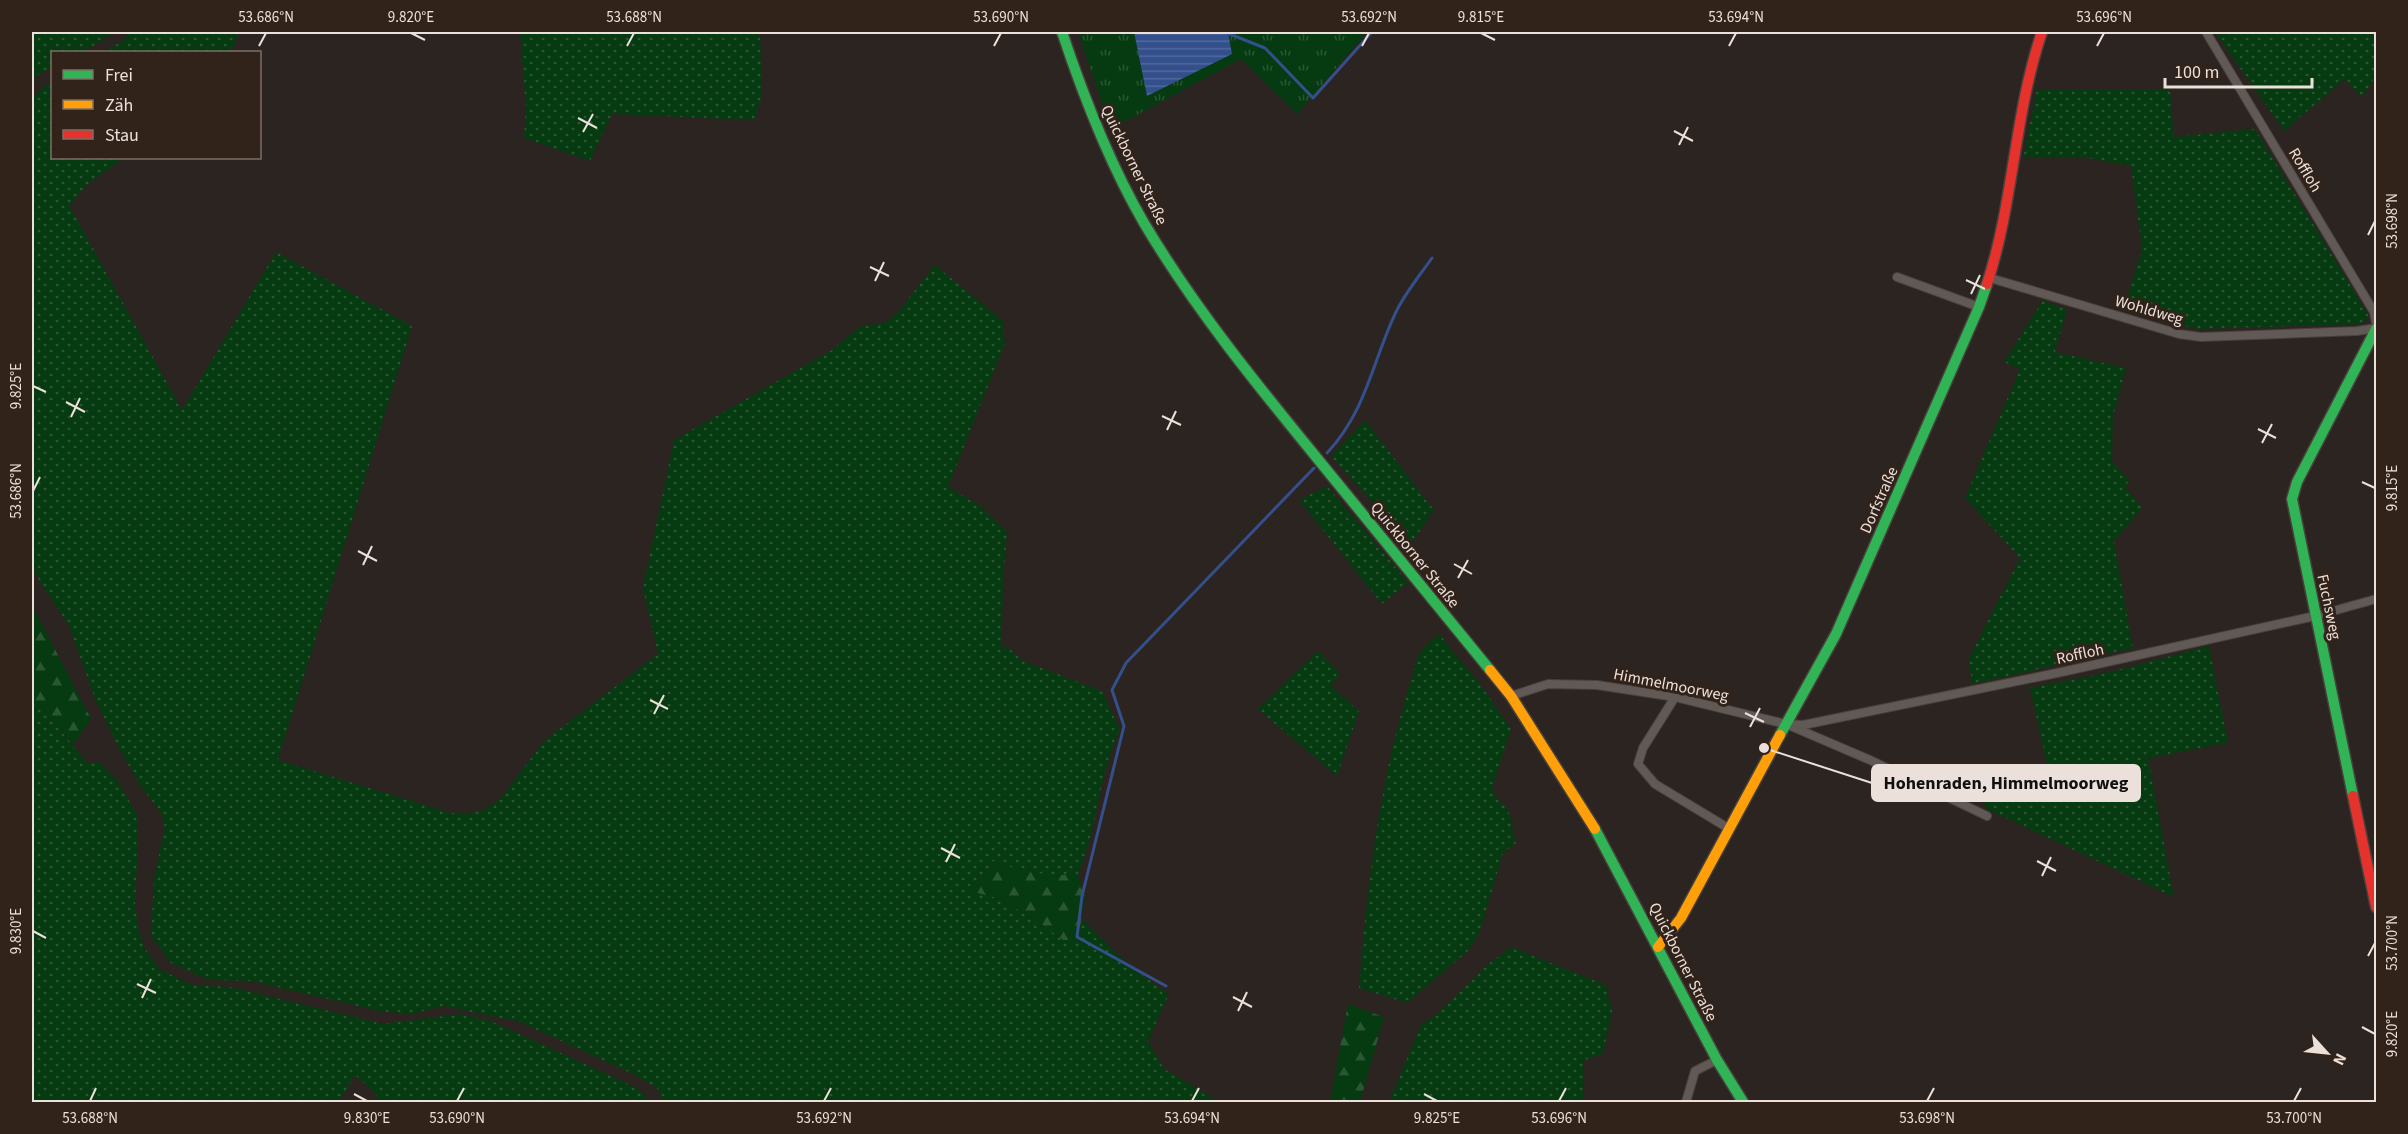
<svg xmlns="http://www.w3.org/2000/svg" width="2408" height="1134" font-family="'Source Sans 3',sans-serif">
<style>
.grass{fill:url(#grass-dots)}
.forest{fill:url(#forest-firs)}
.park{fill:url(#park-tufts)}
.water{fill:url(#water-rules)}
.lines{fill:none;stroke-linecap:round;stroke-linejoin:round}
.stream{stroke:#33508c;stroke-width:3}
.street-casing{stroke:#47403c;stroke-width:10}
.fast-casing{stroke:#47403c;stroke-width:13}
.slow-casing{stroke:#47403c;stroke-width:13}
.jam-casing{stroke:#47403c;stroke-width:13}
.street{stroke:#605955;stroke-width:8}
.fast{stroke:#30b455;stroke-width:10}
.slow{stroke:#ff9f0a;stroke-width:10}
.jam{stroke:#e5322d;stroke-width:10}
.ticks{fill:none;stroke:#ebe0da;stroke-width:2}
.labels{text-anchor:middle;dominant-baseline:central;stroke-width:6;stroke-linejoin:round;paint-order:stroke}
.street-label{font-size:16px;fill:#ebe0da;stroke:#32231a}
.leader{fill:none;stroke:#ebe0da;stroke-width:2}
.callout-dot{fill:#ebe0da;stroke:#32231a;stroke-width:2}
.callout{fill:#ebe0da;stroke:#ebe0da;stroke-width:2}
.callout-label{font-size:18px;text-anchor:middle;font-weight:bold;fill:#111}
.neatline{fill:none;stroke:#ebe0da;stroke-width:2}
.ticks-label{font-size:15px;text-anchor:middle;fill:#ebe0da}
</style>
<defs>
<pattern id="grass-dots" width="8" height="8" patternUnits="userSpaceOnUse" patternTransform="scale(1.5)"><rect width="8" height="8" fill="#063a11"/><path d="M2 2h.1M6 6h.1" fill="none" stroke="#2a5633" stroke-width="1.8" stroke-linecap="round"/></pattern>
<pattern id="forest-firs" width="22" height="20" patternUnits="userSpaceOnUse" patternTransform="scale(1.5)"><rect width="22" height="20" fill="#063a11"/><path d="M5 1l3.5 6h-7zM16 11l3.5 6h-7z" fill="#2a5633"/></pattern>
<pattern id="park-tufts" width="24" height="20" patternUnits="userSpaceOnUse" patternTransform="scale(1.5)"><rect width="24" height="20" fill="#063a11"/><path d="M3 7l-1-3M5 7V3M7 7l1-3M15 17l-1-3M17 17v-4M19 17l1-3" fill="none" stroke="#2a5633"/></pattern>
<pattern id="water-rules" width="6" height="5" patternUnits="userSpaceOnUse" patternTransform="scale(1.5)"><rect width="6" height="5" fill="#33508c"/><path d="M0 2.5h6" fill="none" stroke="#51699c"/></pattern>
</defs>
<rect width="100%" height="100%" fill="#2c2420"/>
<g class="grass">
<path d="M 32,32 L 114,32 L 84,52 L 52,52 L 52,67 L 32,78 Z"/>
<path d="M 129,32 L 239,32 L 231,52 L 103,52 L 123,41 Z"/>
<path d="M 520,32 L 760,32 L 762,95 L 755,120 L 612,114 L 590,161 L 524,138 L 526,107 Z"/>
<path d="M 2215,32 L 2376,32 L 2376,76 L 2362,97 L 2345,79 L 2284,131 Z"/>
<path d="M 52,82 L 52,158 L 124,158 L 90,182 L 69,205 L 182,410 L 276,252 L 412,326 L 278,760 L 451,813 L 467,814 L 484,810 L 501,798 L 544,741 L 658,654 L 643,588 L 674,440 L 832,350 L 860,327 L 887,322 L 898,312 L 935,265 L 1003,321 L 1005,343 L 948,487 L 979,505 L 1007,532 L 1004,567 L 1001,650 L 1006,646 L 1023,661 L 1102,691 L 1120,730 C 1098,775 1098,828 1078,875 C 1046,877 1023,872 993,861 L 986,872 L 966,889 L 997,898 L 1039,922 L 1063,940 L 1078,940 L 1082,919 C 1109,947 1136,973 1169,994 L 1148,1041 L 1164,1069 L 1220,1102 L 664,1102 L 657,1088 L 633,1074 L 520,1022 L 443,1006 L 412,1014 L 379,1011 L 252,981 L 209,980 L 171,963 L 151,936 L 154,878 L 165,828 L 161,812 L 141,787 L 119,748 L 96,701 L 69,626 L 32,569 L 32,99 L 41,89 Z"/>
<path d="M 2037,89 L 2170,90 L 2174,137 L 2255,129 L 2369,316 L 2362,324 L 2198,329 L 2123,311 L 2142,249 L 2131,166 L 2083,157 L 2023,158 Z"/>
<path d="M 2043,300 L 2067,310 L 2055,352 L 2126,368 L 2113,417 L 2112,462 L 2130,480 L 2125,486 L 2142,508 L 2114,541 L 2133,648 L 1972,684 L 1969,658 L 2020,558 L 1965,498 L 2020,369 L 2004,362 Z"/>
<path d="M 1365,420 L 1434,510 L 1410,545 L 1331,456 Z"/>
<path d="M 1327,486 L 1408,582 L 1382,604 L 1299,500 Z"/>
<path d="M 1440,634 L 1448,646 L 1481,685 L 1511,729 L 1492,788 C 1495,800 1505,803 1509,813 C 1513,822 1512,833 1516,843 L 1503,853 L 1479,934 L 1467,952 L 1407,1003 L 1359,988 C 1367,887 1379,784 1409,687 C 1413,676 1415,657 1423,649 C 1427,643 1435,639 1440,634 Z"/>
<path d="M 2209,646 L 2228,743 L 2148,758 L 2174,897 L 1985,808 L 1983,780 L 2047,764 L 2030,688 L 2110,672 Z"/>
<path d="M 1318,651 L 1340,674 L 1331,686 L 1359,711 L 1337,776 L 1258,709 Z"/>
<path d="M 32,696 L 88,764 L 99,762 L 119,783 L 137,815 L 138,847 L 135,902 L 139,931 L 144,947 L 159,969 L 192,985 L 230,987 L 383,1024 L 460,1014 L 491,1021 L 635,1087 L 647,1097 L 648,1102 L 379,1102 L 375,1093 L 355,1075 L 339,1102 L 32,1102 Z"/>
<path d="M 1511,947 L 1606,985 L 1612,1011 L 1603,1053 L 1583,1061 L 1584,1102 L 1389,1102 L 1421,1025 L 1436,1015 L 1486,966 Z"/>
</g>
<g class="forest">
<path d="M 32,605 L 91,719 L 73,745 L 32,696 Z"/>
<path d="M 993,861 C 1021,872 1048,876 1078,875 L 1085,896 L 1078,940 L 1063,940 L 1039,922 L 998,898 L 965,890 L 986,872 Z"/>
<path d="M 1348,1004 L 1384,1017 L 1360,1102 L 1330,1102 Z"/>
</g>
<path class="park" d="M 1078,32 L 1367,32 L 1297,114 L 1241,59 L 1111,129 Z"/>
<path class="water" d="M 1134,32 L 1228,32 L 1232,54 L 1147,96 Z"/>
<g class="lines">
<g class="stream">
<path d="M 1227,33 L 1265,48 L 1313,98 L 1372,32"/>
<path d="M 1327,453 C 1367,410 1372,362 1396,312 C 1405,293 1420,275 1432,258"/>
<path d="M 1166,986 L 1077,937 L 1082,896 L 1124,726 L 1112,690 L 1126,663 L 1314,468"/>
</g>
<g class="street-casing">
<g id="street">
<path d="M 2206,32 L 2374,312 L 2376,323"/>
<path d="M 1897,277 L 1979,307"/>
<path d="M 1990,278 L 2179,334 L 2201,337 L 2357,331 L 2376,328"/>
<path d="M 1511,696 L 1548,684 L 1597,685 L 1675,697 L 1786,724 L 1870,760 L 1987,816"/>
<path d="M 1675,697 L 1643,748 L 1638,764 L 1655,784 L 1728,828"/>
<path d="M 1786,724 L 1803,725 L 2057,673 L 2315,616 L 2376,599"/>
<path d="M 1686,1102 L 1695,1071 L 1717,1060"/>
</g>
</g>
<g class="fast-casing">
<g id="fast">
<path d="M 1062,32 C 1084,98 1109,163 1144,223 C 1195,309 1258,386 1321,463 C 1377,532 1433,601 1490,670"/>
<path d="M 1780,735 L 1836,634 L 1979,307 L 1987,284"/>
<path d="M 2353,796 L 2292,499 L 2297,482 L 2376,329"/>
<path d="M 1595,829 L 1717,1060 L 1743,1102"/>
</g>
</g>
<g class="slow-casing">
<g id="slow">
<path d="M 1490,670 L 1511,696 L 1595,829"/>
<path d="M 1658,947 L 1681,918 L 1780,735"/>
</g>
</g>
<g class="jam-casing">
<g id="jam">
<path d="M 1987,284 C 2014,202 2014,114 2042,32"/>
<path d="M 2353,796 L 2376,907"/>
</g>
</g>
<use href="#street" class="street"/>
<use href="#fast" class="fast"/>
<use href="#slow" class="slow"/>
<use href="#jam" class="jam"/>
</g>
<path class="ticks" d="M 411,33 L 425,40M 1481,33 L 1495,40M 259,46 L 266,33M 627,46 L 634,33M 994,46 L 1001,33M 1362,46 L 1369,33M 1729,46 L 1736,33M 2097,46 L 2104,33M 578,118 L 597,128M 1674,131 L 1693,141M 583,132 L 593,114M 1679,145 L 1688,127M 2368,235 L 2375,221M 870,267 L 889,276M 1966,280 L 1985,289M 875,281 L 884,262M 1971,294 L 1980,275M 33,386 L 46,392M 66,402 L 85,412M 1162,416 L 1181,425M 71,417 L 80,398M 2258,429 L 2276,438M 1167,430 L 1176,411M 2262,443 L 2272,424M 2362,482 L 2375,488M 33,491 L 40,477M 358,551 L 377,561M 1454,564 L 1472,574M 363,565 L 372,546M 1458,578 L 1468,560M 650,700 L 668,709M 1745,713 L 1764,722M 654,714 L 664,695M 1750,727 L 1760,708M 941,848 L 960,858M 2037,861 L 2056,871M 946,862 L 955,844M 2042,876 L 2051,857M 33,931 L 46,938M 2368,956 L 2375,943M 137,984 L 156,993M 1233,997 L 1252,1007M 142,998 L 151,979M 1238,1011 L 1247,992M 2362,1027 L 2375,1034M 354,1094 L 367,1101M 1424,1094 L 1437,1101M 90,1101 L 96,1088M 457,1101 L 464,1088M 824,1101 L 831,1088M 1192,1101 L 1199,1088M 1559,1101 L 1566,1088M 1927,1101 L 1934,1088M 2294,1101 L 2301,1088"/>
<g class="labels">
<g class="street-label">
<text transform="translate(1134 165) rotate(64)">Quickborner Straße</text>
<text transform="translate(2305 170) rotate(59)">Roffloh</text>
<text transform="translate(2149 310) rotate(16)">Wohldweg</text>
<text transform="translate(1879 500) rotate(-66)">Dorfstraße</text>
<text transform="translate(1415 555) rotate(51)">Quickborner Straße</text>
<text transform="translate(2329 607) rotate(78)">Fuchsweg</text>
<text transform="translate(2080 654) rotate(-12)">Roffloh</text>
<text transform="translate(1671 685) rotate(11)">Himmelmoorweg</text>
<text transform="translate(1683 962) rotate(63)">Quickborner Straße</text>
</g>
</g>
<path class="leader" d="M1764 748L1872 783"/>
<circle class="callout-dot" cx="1764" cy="748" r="6"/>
<rect class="callout" x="1872" y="765" width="268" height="36" rx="6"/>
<g class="callout-label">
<text x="2006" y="789">Hohenraden, Himmelmoorweg</text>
</g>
<rect width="2408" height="1134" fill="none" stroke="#32231a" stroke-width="66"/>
<rect x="51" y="51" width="210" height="108" fill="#32231a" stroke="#7c6f67" stroke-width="1.5"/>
<rect x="63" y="70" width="30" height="9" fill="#30b455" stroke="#7c6f67" stroke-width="1.5"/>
<text x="105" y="81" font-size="18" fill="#ebe0da">Frei</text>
<rect x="63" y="100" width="30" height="9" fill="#ff9f0a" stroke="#7c6f67" stroke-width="1.5"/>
<text x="105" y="111" font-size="18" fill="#ebe0da">Zäh</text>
<rect x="63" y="130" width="30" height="9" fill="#e5322d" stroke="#7c6f67" stroke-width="1.5"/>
<text x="105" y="141" font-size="18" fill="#ebe0da">Stau</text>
<g transform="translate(2327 1053) rotate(117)" stroke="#32231a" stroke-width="4.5" paint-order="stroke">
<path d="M0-4.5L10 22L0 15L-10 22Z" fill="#ebe0da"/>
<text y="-9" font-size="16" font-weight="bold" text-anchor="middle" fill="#ebe0da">N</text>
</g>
<path d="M2165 78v9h147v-9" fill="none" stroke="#ebe0da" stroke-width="3"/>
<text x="2174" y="78" font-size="18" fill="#ebe0da" stroke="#32231a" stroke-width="4.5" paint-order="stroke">100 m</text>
<rect x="33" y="33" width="2342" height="1068" class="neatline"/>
<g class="ticks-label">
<text x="266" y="22">53.686°N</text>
<text x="411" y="22">9.820°E</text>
<text x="634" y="22">53.688°N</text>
<text x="1001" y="22">53.690°N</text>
<text x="1369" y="22">53.692°N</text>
<text x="1481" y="22">9.815°E</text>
<text x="1736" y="22">53.694°N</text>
<text x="2104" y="22">53.696°N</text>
<text transform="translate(2392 221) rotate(-90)" y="5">53.698°N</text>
<text transform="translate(16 386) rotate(-90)" y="5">9.825°E</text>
<text transform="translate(2392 488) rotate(-90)" y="5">9.815°E</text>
<text transform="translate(16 491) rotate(-90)" y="5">53.686°N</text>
<text transform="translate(16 931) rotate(-90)" y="5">9.830°E</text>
<text transform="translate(2392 943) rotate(-90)" y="5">53.700°N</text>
<text transform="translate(2392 1034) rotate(-90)" y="5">9.820°E</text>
<text x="90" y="1123">53.688°N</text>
<text x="367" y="1123">9.830°E</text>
<text x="457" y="1123">53.690°N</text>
<text x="824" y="1123">53.692°N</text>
<text x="1192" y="1123">53.694°N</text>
<text x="1437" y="1123">9.825°E</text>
<text x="1559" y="1123">53.696°N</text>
<text x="1927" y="1123">53.698°N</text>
<text x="2294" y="1123">53.700°N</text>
</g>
</svg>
